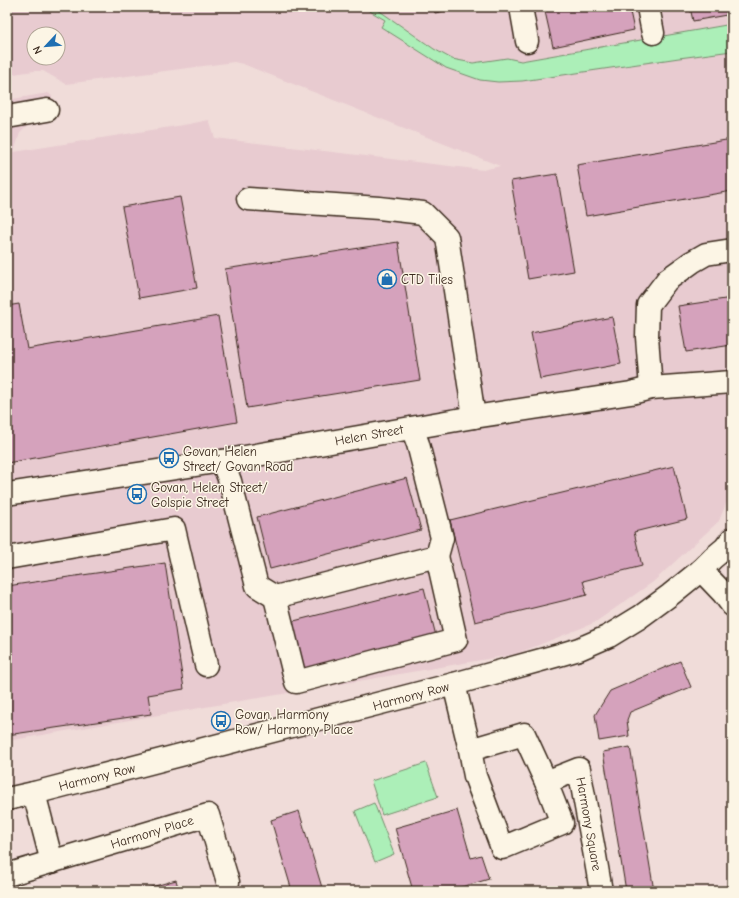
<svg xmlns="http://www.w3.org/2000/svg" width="739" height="898" font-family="'Comic Neue',sans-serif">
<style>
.built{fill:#e8cbd0;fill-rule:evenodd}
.green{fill:#acefb8;stroke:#748c6b}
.building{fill:#d5a2bc;stroke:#3b2a1e}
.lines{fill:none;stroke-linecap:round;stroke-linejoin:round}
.minor-casing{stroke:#3b2a1e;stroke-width:25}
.minor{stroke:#fcf5e5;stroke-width:22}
.labels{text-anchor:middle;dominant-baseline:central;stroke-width:3;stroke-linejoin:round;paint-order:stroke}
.poi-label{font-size:13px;fill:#3b2a1e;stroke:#fcf5e5;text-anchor:start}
.street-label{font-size:13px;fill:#3b2a1e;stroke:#fcf5e5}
</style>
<rect width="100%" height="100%" fill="#f0dcd9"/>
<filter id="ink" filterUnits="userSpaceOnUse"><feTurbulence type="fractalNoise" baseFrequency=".025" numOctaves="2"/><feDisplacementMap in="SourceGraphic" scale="8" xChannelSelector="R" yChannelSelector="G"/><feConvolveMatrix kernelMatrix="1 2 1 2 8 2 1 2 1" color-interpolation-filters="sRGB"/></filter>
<g filter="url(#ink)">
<g class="built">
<path d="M 7,7 L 363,7 L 385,20 L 381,27 L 498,82 L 522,81 L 679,58 L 732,51 L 732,489 L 719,521 L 653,582 L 594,623 L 516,654 L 7,741 L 7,100 L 48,93 L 52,96 L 52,120 L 27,126 L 20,133 L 14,152 L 189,124 L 209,120 L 215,138 L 483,170 L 500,166 L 243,64 L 234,62 L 66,84 L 43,71 L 34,71 L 7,75 ZM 34,34 L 58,34 L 58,58 L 34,58 Z"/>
<path d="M 374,7 L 732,7 L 732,24 L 521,61 L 507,58 L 473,63 L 452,59 L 434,49 Z"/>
</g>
<g class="green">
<path d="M 363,7 L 374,7 L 434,49 L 452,59 L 473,63 L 507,58 L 521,61 L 732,24 L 732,51 L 679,58 L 522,81 L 498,82 L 480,80 L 446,68 L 381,27 L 385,20 Z"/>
<path d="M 426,763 L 438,797 L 382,815 L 371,781 Z"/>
<path d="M 374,803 L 394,854 L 375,862 L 355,811 Z"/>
</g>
<g class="building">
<path d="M 433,7 L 464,7 L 435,13 Z"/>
<path d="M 544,7 L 629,7 L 634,30 L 553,47 Z"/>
<path d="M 690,7 L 732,7 L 732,14 L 693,21 Z"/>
<path d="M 732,139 L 732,191 L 586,216 L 577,165 Z"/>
<path d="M 557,174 L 574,271 L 528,279 L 511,181 Z"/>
<path d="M 180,197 L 197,288 L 139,298 L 122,207 Z"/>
<path d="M 398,242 L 420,380 L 247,408 L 225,269 Z"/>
<path d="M 732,298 L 732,345 L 686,352 L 678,306 Z"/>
<path d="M 19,304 L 27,349 L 218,316 L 237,422 L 7,463 L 7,306 Z"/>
<path d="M 612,317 L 621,364 L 540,379 L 531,333 Z"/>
<path d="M 674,466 L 687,519 L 634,532 L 642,566 L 583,581 L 587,595 L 475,622 L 450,520 Z"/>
<path d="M 407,478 L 421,530 L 270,569 L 257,517 Z"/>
<path d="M 165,563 L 184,689 L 148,695 L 151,714 L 7,735 L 7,586 Z"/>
<path d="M 424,588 L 436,636 L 299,671 L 286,623 Z"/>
<path d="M 680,661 L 691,687 L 630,712 L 627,720 L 629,736 L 599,741 L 595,715 L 610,691 Z"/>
<path d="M 630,747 L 654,891 L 626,891 L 603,752 Z"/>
<path d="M 457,810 L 471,858 L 481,855 L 489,879 L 448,891 L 413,891 L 395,828 Z"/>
<path d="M 299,811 L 323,891 L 292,891 L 271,820 Z"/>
<path d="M 176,880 L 179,891 L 149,891 L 148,888 Z"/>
</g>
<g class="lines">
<g class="minor-casing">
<g id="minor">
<path d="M 521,7 L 527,41"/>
<path d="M 648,7 L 653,33"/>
<path d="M 7,117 L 47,110"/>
<path d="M 248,199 L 379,208 L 423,213 L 447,237 L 474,417"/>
<path d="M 651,388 L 647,337 L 648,305 L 667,280 L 692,262 L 706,254 L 732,250"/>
<path d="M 222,461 L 230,481 L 257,586 L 275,597 L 437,556 L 442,538 L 418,444 L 412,428"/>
<path d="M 7,494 L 222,461 L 474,417 L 631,393 L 651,388 L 732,382"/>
<path d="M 7,558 L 174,529 L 206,665"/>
<path d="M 701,570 L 723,593 L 732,605"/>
<path d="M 275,597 L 296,682 L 456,640 L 437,556"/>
<path d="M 454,684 L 470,750 L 475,776 L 502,848 L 562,823 L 546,782 L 524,734 L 470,750"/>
<path d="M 546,782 L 579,769 L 595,856 L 601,891"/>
<path d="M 34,793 L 52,862"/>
<path d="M 7,799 L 34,793 L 454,684 L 559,655 L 579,649 L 609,636 L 640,617 L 670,595 L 701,570 L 713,558 L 725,548 L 732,539"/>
<path d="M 7,875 L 208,815 L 228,882"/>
</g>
</g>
<use href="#minor" class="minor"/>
</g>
</g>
<defs>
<g id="shop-ring" transform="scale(1)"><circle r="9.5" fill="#fcf5e5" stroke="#1f6fb2" stroke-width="1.5"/><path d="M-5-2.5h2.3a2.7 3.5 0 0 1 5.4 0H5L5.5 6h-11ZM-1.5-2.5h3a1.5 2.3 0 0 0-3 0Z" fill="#1f6fb2"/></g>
<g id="bus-ring" transform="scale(1)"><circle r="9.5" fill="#fcf5e5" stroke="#1f6fb2" stroke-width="1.5"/><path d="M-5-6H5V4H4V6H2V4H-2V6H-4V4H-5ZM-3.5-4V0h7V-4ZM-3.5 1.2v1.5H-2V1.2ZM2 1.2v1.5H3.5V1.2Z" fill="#1f6fb2"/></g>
</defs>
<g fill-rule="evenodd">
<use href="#shop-ring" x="387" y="279"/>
<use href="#bus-ring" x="169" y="458"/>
<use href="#bus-ring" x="137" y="494"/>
<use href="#bus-ring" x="221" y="721"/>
</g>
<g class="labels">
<g class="poi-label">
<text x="401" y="279">CTD Tiles</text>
<text x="183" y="451">Govan, Helen<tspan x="183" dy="15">Street/ Govan Road</tspan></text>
<text x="151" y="487">Govan, Helen Street/<tspan x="151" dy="15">Golspie Street</tspan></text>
<text x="235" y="714">Govan, Harmony<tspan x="235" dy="15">Row/ Harmony Place</tspan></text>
</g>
<g class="street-label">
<text transform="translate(369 435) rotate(-10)">Helen Street</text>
<text transform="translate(411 696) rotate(-15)">Harmony Row</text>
<text transform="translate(97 777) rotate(-14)">Harmony Row</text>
<text transform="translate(589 824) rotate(80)">Harmony Square</text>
<text transform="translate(152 832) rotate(-17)">Harmony Place</text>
</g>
</g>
<rect width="739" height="898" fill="none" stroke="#fcf5e5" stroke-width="24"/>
<rect x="12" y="12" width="715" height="874" fill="none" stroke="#3b2a1e" stroke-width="1.5" filter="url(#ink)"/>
<g transform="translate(46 46) rotate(244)"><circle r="19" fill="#fcf5e5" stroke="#afa495"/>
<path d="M0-3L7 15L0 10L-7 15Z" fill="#1f6fb2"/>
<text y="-6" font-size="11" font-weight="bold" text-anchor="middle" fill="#3b2a1e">N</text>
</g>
</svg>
